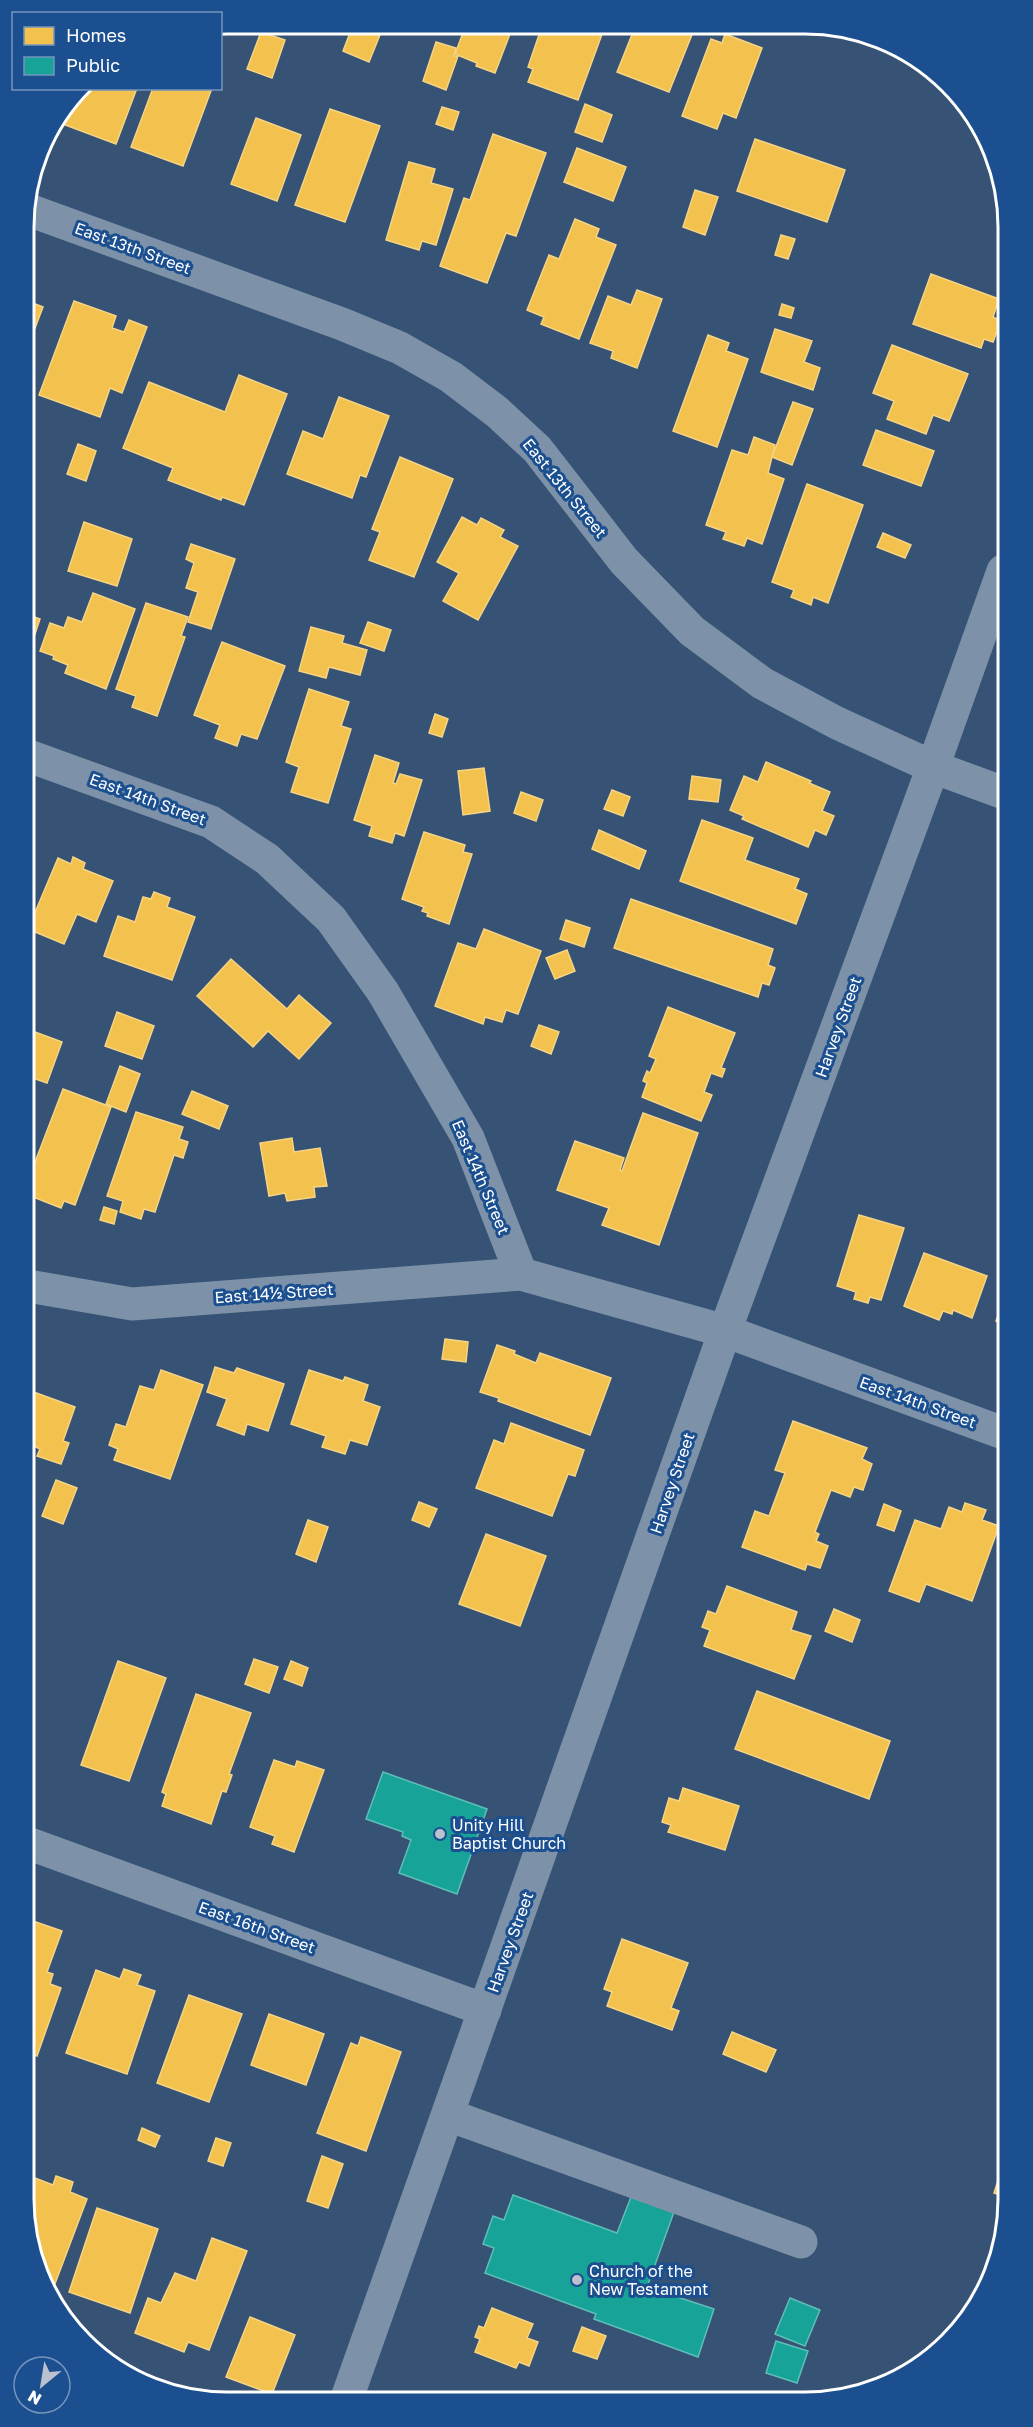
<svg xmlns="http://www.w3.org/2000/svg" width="1033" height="2427" font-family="'Golos Text',sans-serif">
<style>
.homes{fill:#f2c14e;stroke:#f6d483;stroke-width:1.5}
.public{fill:#17a398;stroke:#5dbfb7;stroke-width:1.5}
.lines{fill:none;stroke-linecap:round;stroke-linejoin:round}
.minor{stroke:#7d92a8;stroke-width:33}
.poi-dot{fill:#b9c2ce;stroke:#1b4f8f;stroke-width:2}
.labels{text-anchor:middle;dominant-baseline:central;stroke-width:6;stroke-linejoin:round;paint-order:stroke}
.street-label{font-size:16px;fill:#fff;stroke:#1b4f8f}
.poi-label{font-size:16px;fill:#fff;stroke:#1b4f8f;text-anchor:start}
.rim{fill:none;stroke:#fff;stroke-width:3}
</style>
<rect width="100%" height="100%" fill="#365274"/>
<g class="homes">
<path d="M 278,24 L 300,24 L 297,32 Z"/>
<path d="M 353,25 L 384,25 L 369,62 L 343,51 Z"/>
<path d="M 456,25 L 513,26 L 495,73 L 476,66 L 477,63 L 455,54 L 464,30 Z"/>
<path d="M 542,26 L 605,26 L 578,100 L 528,82 L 533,69 L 528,67 Z"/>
<path d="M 635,27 L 693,27 L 691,31 L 693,32 L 669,92 L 617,72 Z"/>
<path d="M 261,32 L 285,40 L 272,78 L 247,69 Z"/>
<path d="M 725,34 L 762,48 L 736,118 L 723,113 L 717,129 L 682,116 L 711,39 L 722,43 Z"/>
<path d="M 436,42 L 456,48 L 454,56 L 458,56 L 446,90 L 423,81 Z"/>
<path d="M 82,88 L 137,88 L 116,144 L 57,122 Z"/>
<path d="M 153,88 L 212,88 L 183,166 L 131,147 Z"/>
<path d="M 585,104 L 612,115 L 602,142 L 575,132 Z"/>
<path d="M 442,107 L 459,112 L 453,130 L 436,124 Z"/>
<path d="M 330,109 L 380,126 L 345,222 L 295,205 Z"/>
<path d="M 256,118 L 301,135 L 277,201 L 231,184 Z"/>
<path d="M 493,134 L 546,153 L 516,236 L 506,233 L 487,283 L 440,266 L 464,198 L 470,200 Z"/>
<path d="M 755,139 L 845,170 L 827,222 L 737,191 Z"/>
<path d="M 577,148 L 626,167 L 613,201 L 564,182 Z"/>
<path d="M 409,162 L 435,169 L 431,183 L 453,189 L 436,245 L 422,241 L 419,250 L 386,240 Z"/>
<path d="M 695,190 L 718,197 L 705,235 L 683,227 Z"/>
<path d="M 575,219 L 599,229 L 596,237 L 616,245 L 579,339 L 541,324 L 544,317 L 527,310 L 549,255 L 559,259 Z"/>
<path d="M 781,235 L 795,239 L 788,259 L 775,255 Z"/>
<path d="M 931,274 L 999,299 L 993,317 L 1001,321 L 993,342 L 984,339 L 981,348 L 913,324 Z"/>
<path d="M 637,290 L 662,299 L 637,368 L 611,358 L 613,351 L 590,343 L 608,296 L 631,305 Z"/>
<path d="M 25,300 L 43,307 L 25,355 Z"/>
<path d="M 74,301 L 116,316 L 112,328 L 124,332 L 129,320 L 147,327 L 122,393 L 110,388 L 100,417 L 39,395 Z"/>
<path d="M 782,304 L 794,308 L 791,318 L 779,315 Z"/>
<path d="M 775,329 L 812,341 L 804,362 L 820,368 L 813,390 L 761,372 Z"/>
<path d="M 708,335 L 729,343 L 726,351 L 748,359 L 717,447 L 673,431 Z"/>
<path d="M 892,345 L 968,374 L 949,421 L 933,415 L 926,434 L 887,419 L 894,401 L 873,393 Z"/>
<path d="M 239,375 L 287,394 L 244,505 L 222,497 L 221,500 L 168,480 L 173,468 L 123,448 L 149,382 L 225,412 Z"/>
<path d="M 339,397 L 389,416 L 366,477 L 360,475 L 352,498 L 287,474 L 303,431 L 323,439 Z"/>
<path d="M 793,402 L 813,409 L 792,465 L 772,457 Z"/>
<path d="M 876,430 L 934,451 L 921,486 L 863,465 Z"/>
<path d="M 754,437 L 775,445 L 768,473 L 784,479 L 762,544 L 747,538 L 744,546 L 723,539 L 726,532 L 706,525 L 732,450 L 748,455 Z"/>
<path d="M 78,444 L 96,451 L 86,481 L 67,474 Z"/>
<path d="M 400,457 L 453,479 L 414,577 L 369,560 L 380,532 L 372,529 Z"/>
<path d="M 807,484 L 863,505 L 828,603 L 813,597 L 811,605 L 791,597 L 794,590 L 772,582 Z"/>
<path d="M 462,517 L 477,525 L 481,518 L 504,530 L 500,537 L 518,546 L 478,620 L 443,601 L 459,573 L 437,562 Z"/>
<path d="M 84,522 L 132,539 L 117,586 L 68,571 Z"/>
<path d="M 883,533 L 911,545 L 905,558 L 877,547 Z"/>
<path d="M 191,544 L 235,559 L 211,629 L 188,622 L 198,592 L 186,588 L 194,563 L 186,559 Z"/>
<path d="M 93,593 L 135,609 L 106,689 L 65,673 L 68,665 L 53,659 L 54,656 L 40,651 L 50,623 L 64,628 L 68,617 L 82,622 Z"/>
<path d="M 146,603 L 188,617 L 181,636 L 185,637 L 157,716 L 132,707 L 136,696 L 116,689 Z"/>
<path d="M 26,614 L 40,619 L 26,661 Z"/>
<path d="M 368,622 L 391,630 L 384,651 L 360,643 Z"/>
<path d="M 311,627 L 344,636 L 342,643 L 367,650 L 360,675 L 329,667 L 326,678 L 299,671 Z"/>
<path d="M 222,642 L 285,666 L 257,739 L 241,734 L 237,746 L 215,738 L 220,725 L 194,715 Z"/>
<path d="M 309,689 L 349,702 L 341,726 L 351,729 L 328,803 L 291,792 L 299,767 L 286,762 Z"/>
<path d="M 435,714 L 448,719 L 442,737 L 429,733 Z"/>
<path d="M 375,755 L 399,763 L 393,783 L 396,784 L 400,774 L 422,780 L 404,836 L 395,833 L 392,843 L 369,836 L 372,826 L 354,820 Z"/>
<path d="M 766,762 L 811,781 L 809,783 L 830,792 L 822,811 L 834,816 L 826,835 L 815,830 L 808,847 L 742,819 L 744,816 L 730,810 L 744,776 L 758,782 Z"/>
<path d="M 484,768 L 490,811 L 463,815 L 458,771 Z"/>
<path d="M 692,776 L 721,780 L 718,802 L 689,799 Z"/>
<path d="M 612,790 L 630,797 L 623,816 L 604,809 Z"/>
<path d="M 521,792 L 543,800 L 536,821 L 514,813 Z"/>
<path d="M 702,820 L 753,838 L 745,860 L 799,879 L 795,889 L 807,894 L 796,924 L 680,881 Z"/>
<path d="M 599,830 L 646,851 L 639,869 L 592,849 Z"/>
<path d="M 424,832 L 465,845 L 463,852 L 472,854 L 449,924 L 427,916 L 428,913 L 422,911 L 424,907 L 402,899 Z"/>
<path d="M 26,848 L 33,850 L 27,867 Z"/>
<path d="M 73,857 L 85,863 L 83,869 L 113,881 L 96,922 L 77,914 L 64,944 L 28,929 L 58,858 L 71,864 Z"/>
<path d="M 154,892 L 170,898 L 167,907 L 195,917 L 172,980 L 104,956 L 118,916 L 135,922 L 143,897 L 151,899 Z"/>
<path d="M 631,899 L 773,949 L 768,965 L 775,968 L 769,985 L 762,983 L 758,997 L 614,948 Z"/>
<path d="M 566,920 L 590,928 L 584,947 L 560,939 Z"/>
<path d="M 484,929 L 541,951 L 518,1014 L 506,1010 L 502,1022 L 485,1017 L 483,1024 L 435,1006 L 458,943 L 476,949 Z"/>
<path d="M 567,950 L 575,971 L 555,979 L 546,958 Z"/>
<path d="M 231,959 L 287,1009 L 299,995 L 331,1023 L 299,1059 L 268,1031 L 253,1047 L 197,996 Z"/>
<path d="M 668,1007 L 735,1033 L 721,1068 L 725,1069 L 722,1077 L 711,1073 L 704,1092 L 712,1095 L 701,1121 L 642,1097 L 647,1083 L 643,1081 L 647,1071 L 650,1073 L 656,1059 L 649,1056 Z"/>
<path d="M 117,1012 L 154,1026 L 142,1059 L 105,1046 Z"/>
<path d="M 539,1025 L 559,1032 L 551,1054 L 531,1046 Z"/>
<path d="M 35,1032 L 62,1042 L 47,1083 L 27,1076 L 27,1051 Z"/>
<path d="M 120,1066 L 140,1074 L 126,1112 L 106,1104 Z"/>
<path d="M 63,1089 L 111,1107 L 75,1205 L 64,1201 L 61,1208 L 28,1195 L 27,1183 Z"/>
<path d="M 192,1091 L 228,1106 L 219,1129 L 182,1114 Z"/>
<path d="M 136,1112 L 183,1127 L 179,1139 L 188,1142 L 183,1158 L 174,1155 L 155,1212 L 144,1209 L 141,1219 L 120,1212 L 123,1201 L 107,1196 Z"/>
<path d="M 643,1113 L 698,1133 L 659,1245 L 602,1225 L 609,1208 L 557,1190 L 575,1141 L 624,1158 L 620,1170 L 622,1171 Z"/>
<path d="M 292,1138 L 294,1152 L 320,1148 L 327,1186 L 314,1187 L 315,1197 L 287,1201 L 285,1193 L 269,1196 L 260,1143 Z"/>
<path d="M 104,1207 L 117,1211 L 114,1224 L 100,1220 Z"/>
<path d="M 859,1215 L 904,1228 L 881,1300 L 870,1297 L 868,1303 L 854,1299 L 856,1292 L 837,1286 Z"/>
<path d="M 924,1253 L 987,1276 L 972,1318 L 953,1310 L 952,1314 L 943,1311 L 939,1320 L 904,1306 Z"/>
<path d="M 1006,1283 L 1006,1325 L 996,1321 L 1003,1301 L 1000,1300 Z"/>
<path d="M 445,1339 L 468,1342 L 466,1362 L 442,1359 Z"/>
<path d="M 497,1345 L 515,1351 L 514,1354 L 536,1363 L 540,1353 L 611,1378 L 590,1435 L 498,1401 L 499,1398 L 480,1392 Z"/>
<path d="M 215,1367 L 234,1373 L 237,1368 L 284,1384 L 268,1431 L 247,1424 L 244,1435 L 217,1425 L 227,1399 L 207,1392 Z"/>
<path d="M 161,1370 L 203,1385 L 170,1479 L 114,1460 L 118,1449 L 109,1445 L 116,1424 L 126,1427 L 140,1386 L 154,1390 Z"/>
<path d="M 309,1370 L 343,1381 L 345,1377 L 368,1385 L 363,1401 L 380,1407 L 367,1445 L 350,1440 L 345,1454 L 322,1447 L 326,1436 L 291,1424 Z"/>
<path d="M 28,1390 L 75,1407 L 63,1441 L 69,1443 L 61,1464 L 37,1456 L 40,1449 L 28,1443 Z"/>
<path d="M 793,1421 L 867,1448 L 862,1459 L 872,1464 L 863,1490 L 854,1487 L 850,1497 L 831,1490 L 815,1532 L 819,1534 L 816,1541 L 828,1546 L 820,1568 L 807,1564 L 805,1570 L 742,1547 L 755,1511 L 769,1516 L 785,1473 L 775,1470 Z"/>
<path d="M 511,1423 L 584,1450 L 575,1476 L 568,1474 L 552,1516 L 476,1488 L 494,1440 L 504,1444 Z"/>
<path d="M 56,1480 L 77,1488 L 63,1524 L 42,1516 Z"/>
<path d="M 419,1502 L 437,1509 L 429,1527 L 412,1520 Z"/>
<path d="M 965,1503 L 986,1510 L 982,1520 L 999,1526 L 972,1601 L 926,1584 L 919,1602 L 889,1591 L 915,1520 L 941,1529 L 949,1507 L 962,1512 Z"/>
<path d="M 884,1504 L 901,1511 L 894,1531 L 877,1525 Z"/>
<path d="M 308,1520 L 328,1527 L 316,1562 L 296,1554 Z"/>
<path d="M 486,1534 L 546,1556 L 520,1626 L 459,1604 Z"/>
<path d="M 727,1586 L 797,1612 L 791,1630 L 811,1636 L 794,1679 L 704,1646 L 710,1630 L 702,1627 L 708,1611 L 716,1614 Z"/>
<path d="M 834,1609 L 860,1620 L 852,1642 L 825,1631 Z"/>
<path d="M 254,1659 L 278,1667 L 269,1693 L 245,1684 Z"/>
<path d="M 118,1661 L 166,1678 L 129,1781 L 81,1765 Z"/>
<path d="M 291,1661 L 308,1668 L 302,1686 L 284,1679 Z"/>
<path d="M 757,1691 L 890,1741 L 869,1799 L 735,1749 Z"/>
<path d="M 196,1694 L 251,1713 L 229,1774 L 232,1775 L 226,1792 L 222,1791 L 211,1824 L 162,1806 L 166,1794 L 162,1792 Z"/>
<path d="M 274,1760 L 295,1767 L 297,1761 L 324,1770 L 294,1852 L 272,1844 L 275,1836 L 250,1827 Z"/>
<path d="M 683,1788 L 739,1806 L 725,1850 L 668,1832 L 671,1825 L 662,1822 L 669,1798 L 679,1801 Z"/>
<path d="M 30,1920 L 62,1931 L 47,1972 L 53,1974 L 50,1984 L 61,1988 L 37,2056 L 30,2054 Z"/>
<path d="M 622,1939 L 688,1963 L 671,2008 L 679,2011 L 672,2030 L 607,2006 L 612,1992 L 604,1989 Z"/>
<path d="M 124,1969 L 141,1975 L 137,1985 L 155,1991 L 127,2074 L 66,2053 L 96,1970 L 120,1979 Z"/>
<path d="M 189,1995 L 242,2014 L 209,2102 L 157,2083 Z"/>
<path d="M 269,2014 L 324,2034 L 306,2085 L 251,2065 Z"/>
<path d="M 732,2032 L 776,2050 L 766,2072 L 723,2054 Z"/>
<path d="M 361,2037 L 401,2052 L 366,2151 L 317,2133 L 351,2043 L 358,2046 Z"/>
<path d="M 142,2128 L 160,2136 L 155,2147 L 138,2140 Z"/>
<path d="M 216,2138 L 231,2143 L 223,2166 L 208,2161 Z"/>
<path d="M 322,2156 L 343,2164 L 328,2208 L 307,2201 Z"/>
<path d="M 1001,2171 L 1008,2173 L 1009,2198 L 994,2193 Z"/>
<path d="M 56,2176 L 73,2182 L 70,2192 L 87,2199 L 53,2289 L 31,2252 L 31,2189 L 35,2178 L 53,2185 Z"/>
<path d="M 97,2208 L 158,2229 L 130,2313 L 69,2292 Z"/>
<path d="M 212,2238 L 247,2251 L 209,2350 L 188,2342 L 184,2352 L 135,2333 L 148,2298 L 161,2303 L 175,2273 L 196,2281 Z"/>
<path d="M 492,2308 L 533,2324 L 527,2338 L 538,2342 L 529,2366 L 519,2362 L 516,2368 L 475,2352 L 480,2339 L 475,2337 L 479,2326 L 484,2328 Z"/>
<path d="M 250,2317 L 295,2335 L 272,2394 L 226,2377 Z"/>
<path d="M 582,2327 L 606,2336 L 597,2359 L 573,2351 Z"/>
</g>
<g class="public">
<path d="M 383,1772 L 487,1809 L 457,1894 L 399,1873 L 411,1840 L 402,1836 L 403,1832 L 366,1819 Z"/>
<path d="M 513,2195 L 617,2233 L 631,2197 L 674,2212 L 647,2287 L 714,2309 L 698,2357 L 594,2319 L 596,2314 L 485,2273 L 494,2248 L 483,2244 L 493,2216 L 504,2220 Z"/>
<path d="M 790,2298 L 820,2310 L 805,2346 L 775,2334 Z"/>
<path d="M 776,2341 L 808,2351 L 797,2383 L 766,2373 Z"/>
</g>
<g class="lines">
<g class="minor">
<path d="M 26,209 L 342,324 L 400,348 L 451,377 L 497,412 L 537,449 L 624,561 L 692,631 L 762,683 L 837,723 L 933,767 L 1004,793"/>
<path d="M 26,755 L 211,822 L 267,859 L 331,919 L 383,992 L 468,1138 L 521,1274 L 725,1331 L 1006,1434"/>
<path d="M 28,1286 L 132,1304 L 521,1274"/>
<path d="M 30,1844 L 485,2010"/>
<path d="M 448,2115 L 801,2242"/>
<path d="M 347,2398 L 725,1331 L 933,767 L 1003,571"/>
</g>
</g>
<g class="poi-dot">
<circle cx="440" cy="1834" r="6"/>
<circle cx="577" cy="2280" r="6"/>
</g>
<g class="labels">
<g class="street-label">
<text transform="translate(133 248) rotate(20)">East 13th Street</text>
<text transform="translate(565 488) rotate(51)">East 13th Street</text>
<text transform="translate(148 799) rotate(20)">East 14th Street</text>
<text transform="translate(838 1027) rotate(-70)">Harvey Street</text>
<text transform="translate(481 1177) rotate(67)">East 14th Street</text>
<text transform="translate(274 1293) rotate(-4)">East 14½ Street</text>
<text transform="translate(918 1402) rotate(20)">East 14th Street</text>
<text transform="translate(672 1483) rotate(-71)">Harvey Street</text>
<text transform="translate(257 1927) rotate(20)">East 16th Street</text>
<text transform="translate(510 1942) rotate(-70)">Harvey Street</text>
</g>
<g class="poi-label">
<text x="452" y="1825">Unity Hill<tspan x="452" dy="18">Baptist Church</tspan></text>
<text x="589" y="2271">Church of the<tspan x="589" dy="18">New Testament</tspan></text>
</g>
</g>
<path d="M0 0H1033V2427H0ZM227 34H805A193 193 0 0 1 998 227V2199A193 193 0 0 1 805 2392H227A193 193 0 0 1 34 2199V227A193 193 0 0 1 227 34Z" fill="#1b4f8f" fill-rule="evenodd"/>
<path class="rim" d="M227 34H805A193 193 0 0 1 998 227V2199A193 193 0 0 1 805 2392H227A193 193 0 0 1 34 2199V227A193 193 0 0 1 227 34Z"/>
<rect x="12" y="12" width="210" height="78" fill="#1b4f8f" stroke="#7695bc" stroke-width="1.5"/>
<rect x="24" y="27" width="30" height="18" fill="#f2c14e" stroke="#7695bc" stroke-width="1.5"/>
<text x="66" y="42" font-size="18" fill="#ffffff">Homes</text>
<rect x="24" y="57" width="30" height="18" fill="#17a398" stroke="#7695bc" stroke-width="1.5"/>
<text x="66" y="72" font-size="18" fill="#ffffff">Public</text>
<g transform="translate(42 2385) rotate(210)"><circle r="28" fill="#1b4f8f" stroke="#7695bc" stroke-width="1.5"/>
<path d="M0-4.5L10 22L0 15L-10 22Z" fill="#b9c2ce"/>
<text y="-9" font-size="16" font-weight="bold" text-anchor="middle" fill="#ffffff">N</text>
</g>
</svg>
